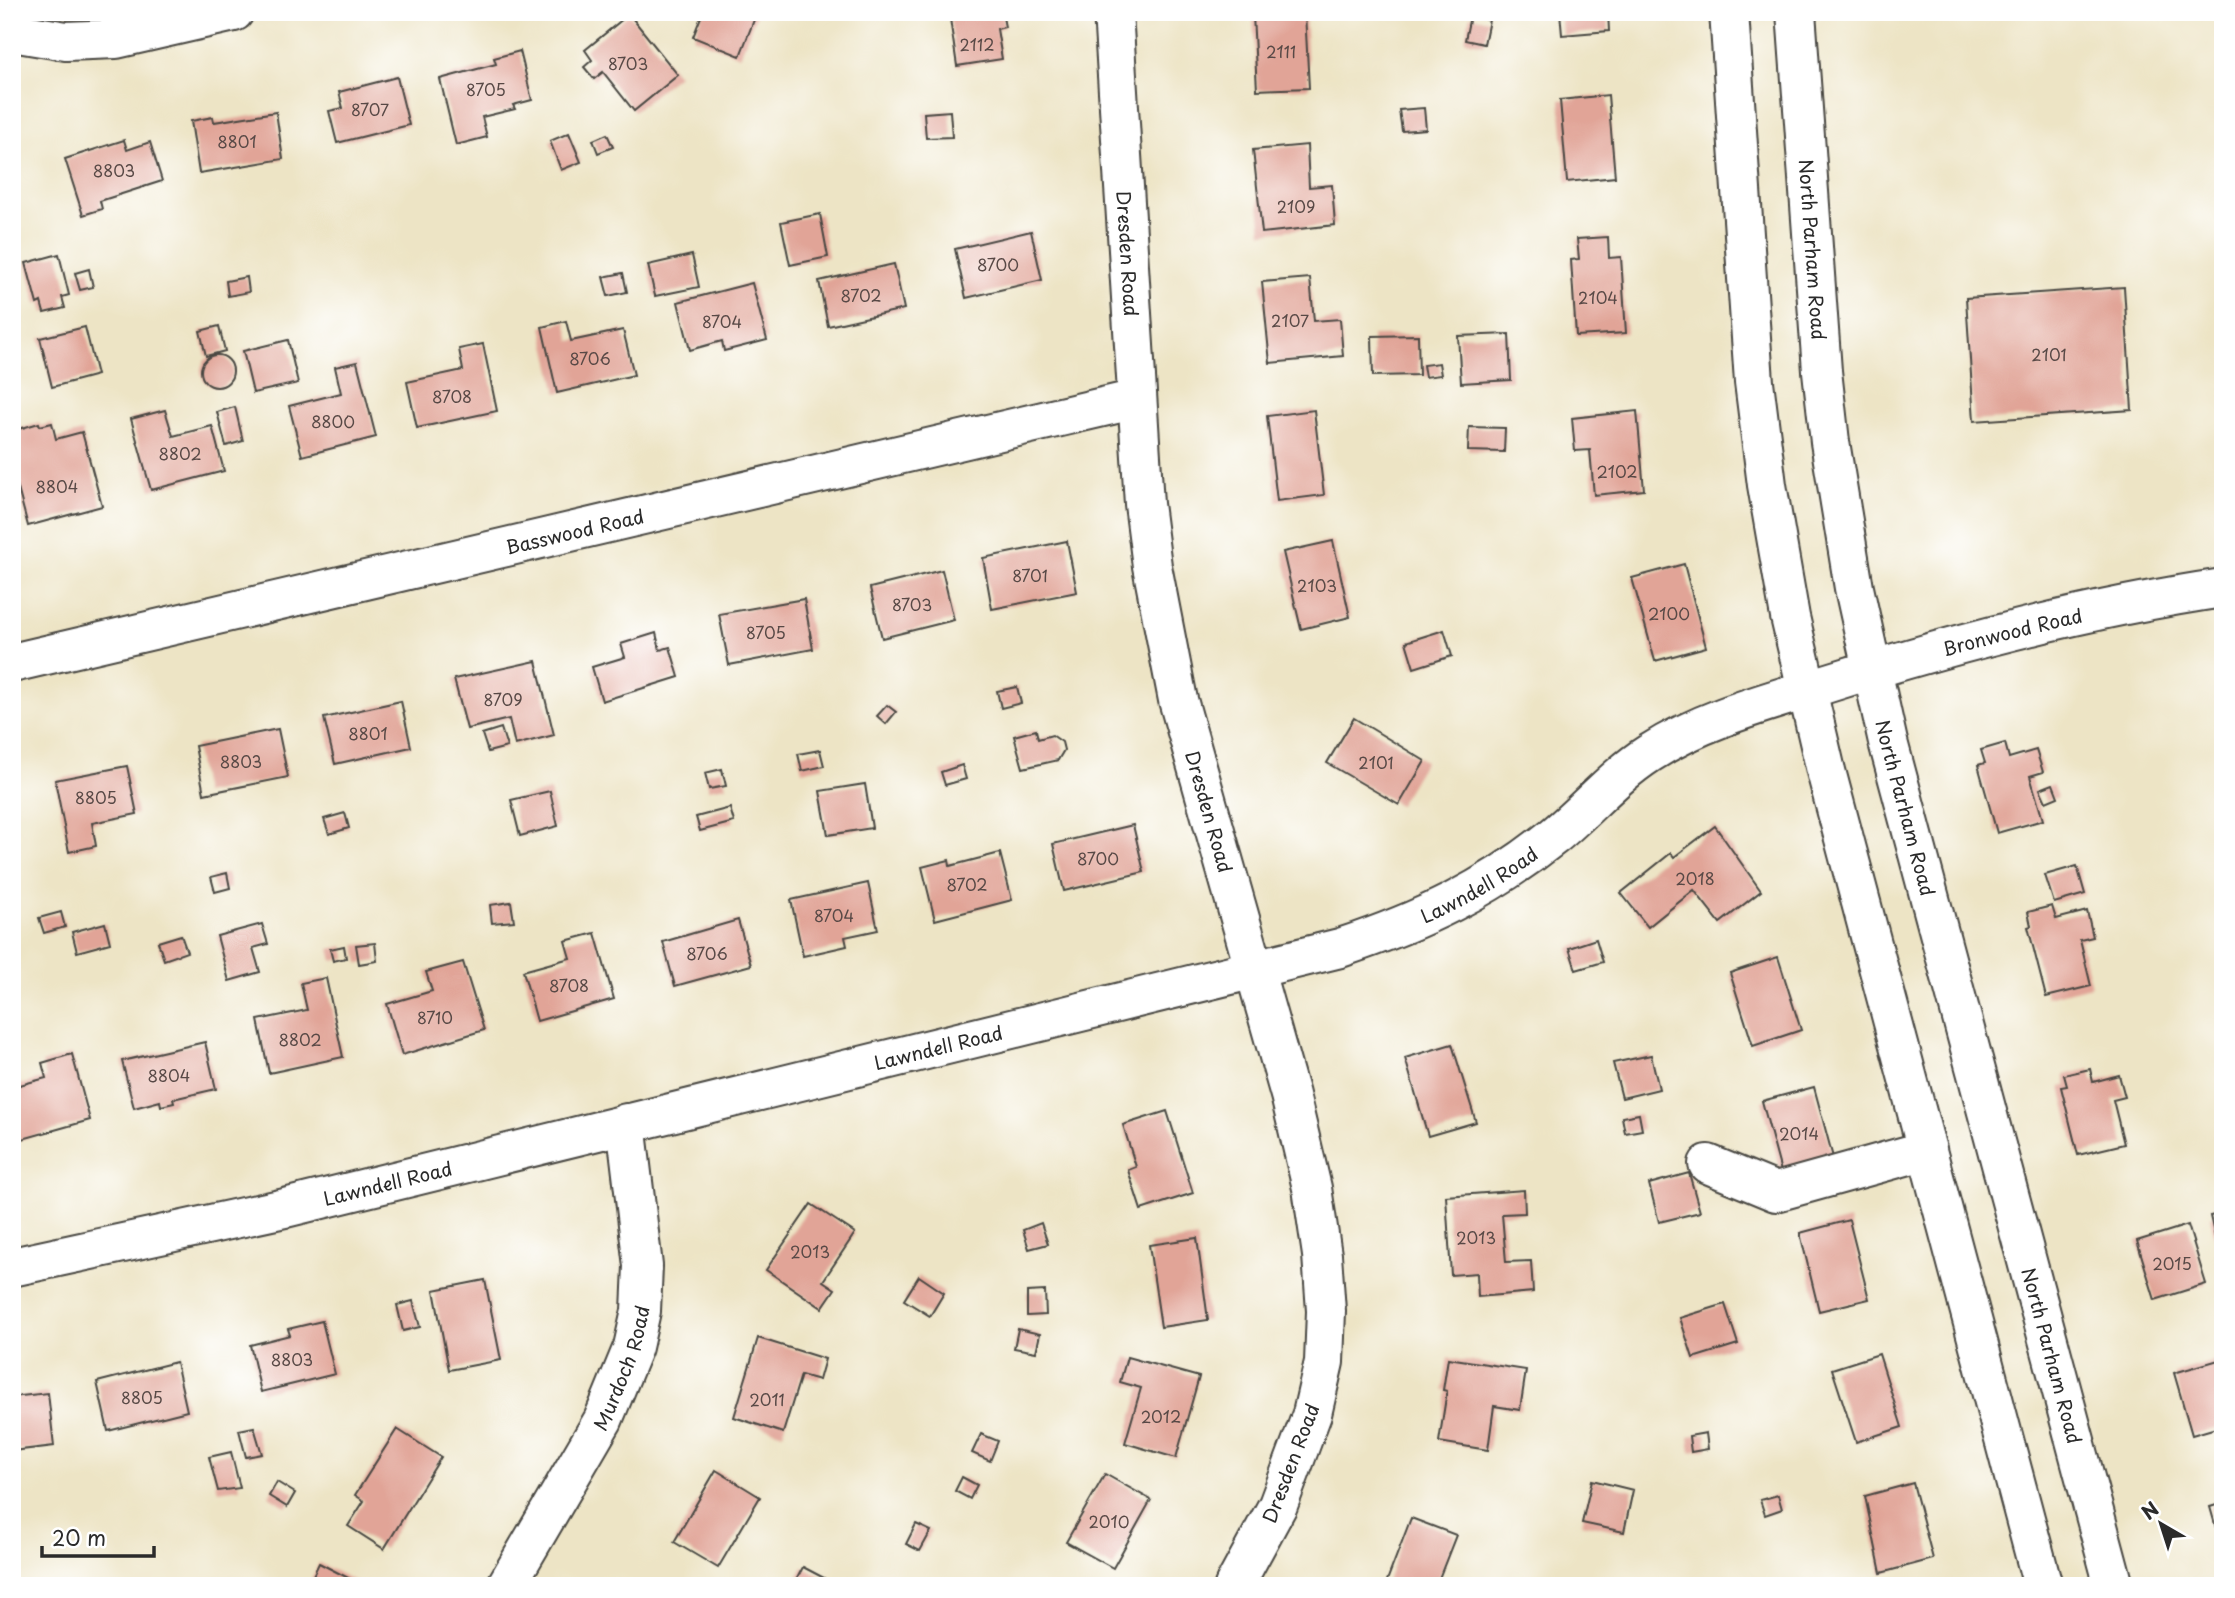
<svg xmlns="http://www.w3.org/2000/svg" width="2235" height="1598" font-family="'Playpen Sans',sans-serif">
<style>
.building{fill:#e1a497}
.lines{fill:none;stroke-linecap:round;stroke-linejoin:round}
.minor-casing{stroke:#484742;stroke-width:42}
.highway-casing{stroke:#484742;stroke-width:42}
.minor{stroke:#fff;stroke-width:38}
.highway{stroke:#fff;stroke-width:38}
.labels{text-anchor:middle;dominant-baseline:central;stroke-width:6;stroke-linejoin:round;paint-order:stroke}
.number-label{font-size:16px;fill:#584946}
.street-label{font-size:19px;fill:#2b2b2b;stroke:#fff}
</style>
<rect width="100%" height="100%" fill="#fff"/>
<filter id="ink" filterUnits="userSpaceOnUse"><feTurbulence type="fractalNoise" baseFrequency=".0143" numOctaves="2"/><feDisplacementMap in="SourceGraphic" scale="14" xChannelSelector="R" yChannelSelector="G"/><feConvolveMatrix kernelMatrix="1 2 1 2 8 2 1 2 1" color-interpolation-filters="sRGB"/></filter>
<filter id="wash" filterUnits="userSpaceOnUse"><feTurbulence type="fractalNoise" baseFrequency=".00686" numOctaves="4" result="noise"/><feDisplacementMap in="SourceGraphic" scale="28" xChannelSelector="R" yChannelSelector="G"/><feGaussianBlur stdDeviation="1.57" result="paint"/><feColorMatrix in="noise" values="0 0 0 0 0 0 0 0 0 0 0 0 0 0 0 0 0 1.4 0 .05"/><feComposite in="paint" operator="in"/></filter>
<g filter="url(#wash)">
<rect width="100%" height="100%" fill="#ede4c5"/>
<g id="blocks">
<g class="building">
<path d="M 703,12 L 757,12 L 740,56 L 693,37 Z"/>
<path d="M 949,12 L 1002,12 L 1005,27 L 997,29 L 1002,59 L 957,66 Z"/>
<path d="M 1560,12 L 1608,12 L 1609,31 L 1562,35 Z"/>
<path d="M 1305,13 L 1309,88 L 1257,90 L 1253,15 Z"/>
<path d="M 629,14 L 678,75 L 634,111 L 603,72 L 594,79 L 584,67 L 592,60 L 585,50 Z"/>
<path d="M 1470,16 L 1489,20 L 1484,44 L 1465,40 Z"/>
<path d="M 520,51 L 532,100 L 513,105 L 515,109 L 482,117 L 487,137 L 456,145 L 440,79 L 496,64 L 494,58 Z"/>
<path d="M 397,77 L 409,125 L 337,143 L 329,111 L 343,108 L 339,92 Z"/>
<path d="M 1608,95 L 1615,177 L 1567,182 L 1560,100 Z"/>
<path d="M 1424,108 L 1426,129 L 1402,131 L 1399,110 Z"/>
<path d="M 950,111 L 952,137 L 926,138 L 924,113 Z"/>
<path d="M 276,112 L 283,159 L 199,173 L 191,121 L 213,117 L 214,122 Z"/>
<path d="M 569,133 L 581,162 L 561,170 L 550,141 Z"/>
<path d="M 607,134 L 613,147 L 598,153 L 593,140 Z"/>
<path d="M 124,140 L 127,150 L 150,142 L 162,181 L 100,201 L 102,209 L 83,215 L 65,159 Z"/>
<path d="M 1307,145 L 1309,187 L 1332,185 L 1335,225 L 1262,233 L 1253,150 Z"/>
<path d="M 820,214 L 828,257 L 790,265 L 781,222 Z"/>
<path d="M 1031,231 L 1042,280 L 966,298 L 955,249 Z"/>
<path d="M 1608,237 L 1609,258 L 1621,257 L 1626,333 L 1576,336 L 1571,260 L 1579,259 L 1577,239 Z"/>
<path d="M 59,254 L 69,295 L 62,297 L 65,308 L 44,313 L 41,302 L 37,304 L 26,263 Z"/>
<path d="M 692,255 L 699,287 L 655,296 L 648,265 Z"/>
<path d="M 894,264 L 904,309 L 828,326 L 819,281 Z"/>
<path d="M 89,269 L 93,287 L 80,290 L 75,273 Z"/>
<path d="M 623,273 L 627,292 L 608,296 L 603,277 Z"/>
<path d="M 247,277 L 249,292 L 228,296 L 226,281 Z"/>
<path d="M 1310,278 L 1314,321 L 1340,319 L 1343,356 L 1270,363 L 1262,282 Z"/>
<path d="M 752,283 L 767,340 L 724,351 L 722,341 L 690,350 L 678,302 Z"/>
<path d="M 2124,287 L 2132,410 L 1974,421 L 1966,298 Z"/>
<path d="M 566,321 L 571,341 L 623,330 L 634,375 L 557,393 L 542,327 Z"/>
<path d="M 219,326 L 225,351 L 206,356 L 200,331 Z"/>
<path d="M 85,327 L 97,375 L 52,387 L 40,338 Z"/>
<path d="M 1509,334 L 1511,380 L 1461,383 L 1458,336 Z"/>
<path d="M 1418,335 L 1419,375 L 1373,376 L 1372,336 Z"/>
<path d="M 288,340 L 298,383 L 253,393 L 243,351 Z"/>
<path d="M 483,344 L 497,411 L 417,428 L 407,382 L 463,370 L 459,349 Z"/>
<circle cx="217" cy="371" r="16"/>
<path d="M 357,362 L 376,437 L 302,456 L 289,406 L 341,393 L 335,367 Z"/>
<path d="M 1439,363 L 1441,375 L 1425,377 L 1423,365 Z"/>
<path d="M 235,407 L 243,441 L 226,446 L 217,412 Z"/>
<path d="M 165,410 L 173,436 L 212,426 L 224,471 L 151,490 L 131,419 Z"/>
<path d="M 1314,410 L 1324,495 L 1277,501 L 1267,416 Z"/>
<path d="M 1637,411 L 1644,490 L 1594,495 L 1590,450 L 1575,451 L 1572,418 Z"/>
<path d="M 39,423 L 40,426 L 52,423 L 56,439 L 82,432 L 102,506 L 28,526 L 12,466 L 12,431 Z"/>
<path d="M 1469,427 L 1505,428 L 1504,452 L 1468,451 Z"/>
<path d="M 1067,541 L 1077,592 L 992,609 L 983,558 Z"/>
<path d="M 1333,541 L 1350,617 L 1301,629 L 1283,552 Z"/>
<path d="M 1684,564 L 1706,647 L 1655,661 L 1632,578 Z"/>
<path d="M 942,570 L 954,620 L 882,638 L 870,588 Z"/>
<path d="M 804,599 L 813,649 L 729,665 L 719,614 Z"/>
<path d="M 1444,630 L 1452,656 L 1414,668 L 1406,642 Z"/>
<path d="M 656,633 L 660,650 L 670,647 L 679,677 L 602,701 L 592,667 L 625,657 L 621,644 Z"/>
<path d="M 536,661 L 554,735 L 515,745 L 509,719 L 467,729 L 454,679 Z"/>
<path d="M 1017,687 L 1021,703 L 1001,708 L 997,691 Z"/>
<path d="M 401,701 L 411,747 L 335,764 L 324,718 Z"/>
<path d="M 887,705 L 896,712 L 886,724 L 877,716 Z"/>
<path d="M 1354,718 L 1425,761 L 1399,805 L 1327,763 Z"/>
<path d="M 501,728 L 507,747 L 488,752 L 482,734 Z"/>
<path d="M 278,729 L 288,777 L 204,794 L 195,746 Z"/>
<path d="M 1036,730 L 1038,739 L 1052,735 L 1062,742 L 1064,750 L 1058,760 L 1023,768 L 1014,736 Z"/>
<path d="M 2005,743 L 2009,758 L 2036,750 L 2043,772 L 2030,776 L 2043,820 L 1997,833 L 1978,765 L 1985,763 L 1981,750 Z"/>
<path d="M 820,750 L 824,766 L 802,771 L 798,754 Z"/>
<path d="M 962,765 L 966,779 L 945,785 L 941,772 Z"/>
<path d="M 127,766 L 137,814 L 92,823 L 96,846 L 69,852 L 55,780 Z"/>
<path d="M 722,769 L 726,786 L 709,789 L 705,773 Z"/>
<path d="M 865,784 L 872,828 L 828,835 L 820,791 Z"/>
<path d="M 2053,784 L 2058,797 L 2046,802 L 2040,789 Z"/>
<path d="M 550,791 L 558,826 L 520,836 L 511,800 Z"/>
<path d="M 730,808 L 734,822 L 700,831 L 696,817 Z"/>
<path d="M 345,813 L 349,828 L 329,834 L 324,819 Z"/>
<path d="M 1133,825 L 1144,872 L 1064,891 L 1053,844 Z"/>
<path d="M 1715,826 L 1761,891 L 1720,923 L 1694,890 L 1648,927 L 1621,893 L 1671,853 L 1674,857 Z"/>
<path d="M 1000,853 L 1012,900 L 935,920 L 922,867 L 949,860 L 950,866 Z"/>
<path d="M 2077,866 L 2085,894 L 2054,903 L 2045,875 Z"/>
<path d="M 227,873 L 230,888 L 215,892 L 211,877 Z"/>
<path d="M 868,883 L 878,930 L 845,937 L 847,946 L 803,956 L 791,900 Z"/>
<path d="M 511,902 L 514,921 L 492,923 L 490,905 Z"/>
<path d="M 2052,906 L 2056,919 L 2087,911 L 2093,937 L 2080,940 L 2091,986 L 2046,997 L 2028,927 L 2031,926 L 2028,912 Z"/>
<path d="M 61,912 L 65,927 L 44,933 L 39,918 Z"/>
<path d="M 738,920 L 751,965 L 675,986 L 663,942 Z"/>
<path d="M 105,923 L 110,943 L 77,952 L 72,932 Z"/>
<path d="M 262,924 L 268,944 L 253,948 L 260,972 L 229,981 L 217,936 Z"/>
<path d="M 595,933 L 614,999 L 537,1021 L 523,971 L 570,958 L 565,941 Z"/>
<path d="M 181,935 L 187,952 L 164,960 L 158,942 Z"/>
<path d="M 1596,939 L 1603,962 L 1576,970 L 1569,948 Z"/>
<path d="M 375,943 L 377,961 L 359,964 L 356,945 Z"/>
<path d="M 344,946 L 346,958 L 333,961 L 330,949 Z"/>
<path d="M 1778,957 L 1801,1030 L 1753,1046 L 1730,973 Z"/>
<path d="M 463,962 L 484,1030 L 402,1055 L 387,1004 L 432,991 L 426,972 Z"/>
<path d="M 326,978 L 343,1057 L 269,1073 L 258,1020 L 307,1010 L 301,983 Z"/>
<path d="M 205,1042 L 216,1089 L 173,1099 L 174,1103 L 161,1106 L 160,1101 L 134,1108 L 122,1061 Z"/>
<path d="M 1452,1044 L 1476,1122 L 1428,1136 L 1405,1058 Z"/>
<path d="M 72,1054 L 90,1120 L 12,1142 L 12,1087 L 46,1078 L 42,1063 Z"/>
<path d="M 1651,1055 L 1659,1089 L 1622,1098 L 1613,1063 Z"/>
<path d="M 2090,1069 L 2093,1082 L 2119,1075 L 2125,1097 L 2113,1100 L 2124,1144 L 2078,1155 L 2061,1087 L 2067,1086 L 2064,1075 Z"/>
<path d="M 1814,1087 L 1835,1165 L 1783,1179 L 1762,1101 Z"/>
<path d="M 1167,1111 L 1193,1193 L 1141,1210 L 1128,1170 L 1136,1167 L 1123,1125 Z"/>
<path d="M 1639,1114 L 1642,1130 L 1625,1133 L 1622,1117 Z"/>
<path d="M 1689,1173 L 1700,1212 L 1659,1222 L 1649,1184 Z"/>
<path d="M 1524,1190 L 1525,1213 L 1502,1214 L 1506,1262 L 1531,1261 L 1533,1292 L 1478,1297 L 1477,1273 L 1451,1275 L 1446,1196 Z"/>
<path d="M 811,1204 L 855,1233 L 823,1281 L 835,1289 L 822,1308 L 766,1270 Z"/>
<path d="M 2223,1213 L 2223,1244 L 2217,1246 L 2210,1216 Z"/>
<path d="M 1849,1220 L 1869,1299 L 1819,1311 L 1800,1233 Z"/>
<path d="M 1041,1223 L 1048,1244 L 1029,1249 L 1023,1230 Z"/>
<path d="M 2188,1225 L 2206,1284 L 2155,1300 L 2137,1241 Z"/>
<path d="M 1197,1238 L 1208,1320 L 1161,1327 L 1149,1245 Z"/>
<path d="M 919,1276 L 944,1293 L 930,1316 L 904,1300 Z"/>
<path d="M 485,1280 L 501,1360 L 449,1370 L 434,1290 Z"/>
<path d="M 1045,1291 L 1046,1315 L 1027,1316 L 1027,1292 Z"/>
<path d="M 413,1301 L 420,1327 L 403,1331 L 397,1305 Z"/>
<path d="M 1725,1304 L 1738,1344 L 1693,1358 L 1680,1318 Z"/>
<path d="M 322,1321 L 335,1374 L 261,1392 L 250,1345 L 290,1335 L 288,1329 Z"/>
<path d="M 1018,1329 L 1040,1334 L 1036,1352 L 1014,1348 Z"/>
<path d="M 758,1338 L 825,1359 L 819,1380 L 801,1375 L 783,1433 L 734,1417 Z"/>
<path d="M 1879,1354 L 1902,1427 L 1856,1442 L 1832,1369 Z"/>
<path d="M 1127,1357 L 1199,1377 L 1176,1458 L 1125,1443 L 1141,1388 L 1120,1382 Z"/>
<path d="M 1448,1358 L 1526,1370 L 1520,1410 L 1494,1406 L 1488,1450 L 1439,1442 L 1447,1391 L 1443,1390 Z"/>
<path d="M 2222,1359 L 2223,1426 L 2192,1435 L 2174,1373 Z"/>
<path d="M 176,1362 L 187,1411 L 108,1431 L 97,1382 Z"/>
<path d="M 48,1393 L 54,1446 L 12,1451 L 12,1397 Z"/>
<path d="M 254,1427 L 262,1454 L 246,1457 L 239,1430 Z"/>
<path d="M 397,1429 L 441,1457 L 384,1549 L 348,1526 L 364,1501 L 355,1495 Z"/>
<path d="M 1706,1433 L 1708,1449 L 1691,1452 L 1689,1436 Z"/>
<path d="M 981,1434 L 998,1441 L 990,1461 L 972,1453 Z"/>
<path d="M 231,1452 L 240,1488 L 218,1491 L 209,1457 Z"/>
<path d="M 716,1470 L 760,1497 L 718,1568 L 674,1542 Z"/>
<path d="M 1105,1474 L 1151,1500 L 1113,1568 L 1066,1542 Z"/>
<path d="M 962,1477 L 977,1485 L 970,1499 L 955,1491 Z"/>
<path d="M 1592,1480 L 1633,1490 L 1624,1532 L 1582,1523 Z"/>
<path d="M 277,1482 L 295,1493 L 287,1507 L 269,1496 Z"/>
<path d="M 1913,1483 L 1933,1559 L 1881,1573 L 1865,1496 Z"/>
<path d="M 1778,1495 L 1782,1509 L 1765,1515 L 1760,1500 Z"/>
<path d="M 2223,1503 L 2223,1549 L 2222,1549 L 2210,1507 Z"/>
<path d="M 1411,1518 L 1456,1535 L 1436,1586 L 1385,1586 Z"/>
<path d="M 916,1524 L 931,1531 L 920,1551 L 906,1544 Z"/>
<path d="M 319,1563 L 364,1586 L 308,1586 Z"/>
<path d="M 803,1567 L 824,1578 L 819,1586 L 793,1586 Z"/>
</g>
</g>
</g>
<g filter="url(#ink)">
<use href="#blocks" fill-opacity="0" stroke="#484742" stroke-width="2"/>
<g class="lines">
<g class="minor-casing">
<g id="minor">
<path id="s1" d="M 1113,12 L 1144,504 L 1152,566 L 1178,700 L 1290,1095 L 1312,1188 L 1322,1255 L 1326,1311 L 1324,1362 L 1312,1414 L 1278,1505 L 1234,1586"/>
<path d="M 12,32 L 66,41 L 116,39 L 234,12"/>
<path id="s2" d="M 12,663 L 1137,399"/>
<path d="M 1708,1164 L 1776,1192 L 1927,1150"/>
<path id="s3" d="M 12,1267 L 285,1208 L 1340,948 C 1421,921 1487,890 1554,836 C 1587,809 1614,776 1650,753 C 1701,720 1764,703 1822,685 C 1952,644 2087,608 2223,588"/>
<path id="s4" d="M 506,1586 L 603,1420 L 633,1347 L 641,1311 L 643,1266 L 626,1123"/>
</g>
</g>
<g class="highway-casing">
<g id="highway">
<path d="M 1729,12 L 1754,382 L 1767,485 L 1790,617 L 1826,771 L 2043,1586"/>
<path id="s5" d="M 1796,12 L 1822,371 L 1830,442 L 1854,588 L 1888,742 L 2114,1586"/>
</g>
</g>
<use href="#minor" class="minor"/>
<use href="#highway" class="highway"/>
</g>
</g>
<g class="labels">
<g class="number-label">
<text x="977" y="44">2112</text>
<text x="1281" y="51">2111</text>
<text x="628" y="63">8703</text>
<text x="486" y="89">8705</text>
<text x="370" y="109">8707</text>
<text x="237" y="141">8801</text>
<text x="114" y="170">8803</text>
<text x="1296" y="206">2109</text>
<text x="998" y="264">8700</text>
<text x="861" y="295">8702</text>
<text x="1598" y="297">2104</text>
<text x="1290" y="320">2107</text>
<text x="722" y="321">8704</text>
<text x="2049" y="354">2101</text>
<text x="590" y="358">8706</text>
<text x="452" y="396">8708</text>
<text x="333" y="421">8800</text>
<text x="180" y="453">8802</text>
<text x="1617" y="471">2102</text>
<text x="57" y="486">8804</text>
<text x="1030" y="575">8701</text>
<text x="1317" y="585">2103</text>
<text x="912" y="604">8703</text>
<text x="1669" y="613">2100</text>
<text x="766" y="632">8705</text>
<text x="503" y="699">8709</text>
<text x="368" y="733">8801</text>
<text x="241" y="761">8803</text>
<text x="1376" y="762">2101</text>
<text x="96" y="797">8805</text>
<text x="1098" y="858">8700</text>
<text x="1695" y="878">2018</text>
<text x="967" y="884">8702</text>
<text x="834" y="915">8704</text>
<text x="707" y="953">8706</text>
<text x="569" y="985">8708</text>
<text x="435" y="1017">8710</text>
<text x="300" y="1039">8802</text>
<text x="169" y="1075">8804</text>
<text x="1799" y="1133">2014</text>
<text x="1476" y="1237">2013</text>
<text x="810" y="1251">2013</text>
<text x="2172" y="1263">2015</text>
<text x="292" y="1359">8803</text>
<text x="142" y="1397">8805</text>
<text x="767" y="1399">2011</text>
<text x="1161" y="1416">2012</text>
<text x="1109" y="1521">2010</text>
</g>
<g class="street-label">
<text stroke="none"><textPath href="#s5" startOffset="238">North Parham Road</textPath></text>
<text stroke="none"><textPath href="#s1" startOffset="242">Dresden Road</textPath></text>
<text stroke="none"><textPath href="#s2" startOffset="578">Basswood Road</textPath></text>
<text stroke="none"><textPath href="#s3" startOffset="2119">Bronwood Road</textPath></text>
<text stroke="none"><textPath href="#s5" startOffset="805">North Parham Road</textPath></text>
<text stroke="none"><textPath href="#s1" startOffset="808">Dresden Road</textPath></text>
<text stroke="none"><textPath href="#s3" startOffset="1519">Lawndell Road</textPath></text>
<text stroke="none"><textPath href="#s3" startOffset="952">Lawndell Road</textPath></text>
<text stroke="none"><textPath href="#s3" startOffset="385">Lawndell Road</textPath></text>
<text stroke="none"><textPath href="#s5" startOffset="1372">North Parham Road</textPath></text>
<text stroke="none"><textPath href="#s4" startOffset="248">Murdoch Road</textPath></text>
<text transform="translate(1290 1463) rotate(-69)">Dresden Road</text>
</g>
</g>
<rect width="2235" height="1598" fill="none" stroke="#fff" stroke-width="42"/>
<g transform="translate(2161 1524) rotate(321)" stroke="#ffffff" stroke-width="5" paint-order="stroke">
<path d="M0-5L12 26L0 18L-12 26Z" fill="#2b2b2b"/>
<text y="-10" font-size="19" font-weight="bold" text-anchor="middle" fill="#2b2b2b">N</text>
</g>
<path d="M42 1546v10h112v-10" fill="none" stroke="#2b2b2b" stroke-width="3.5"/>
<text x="52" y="1546" font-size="21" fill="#2b2b2b" stroke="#ffffff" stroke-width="5" paint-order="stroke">20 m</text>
</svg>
